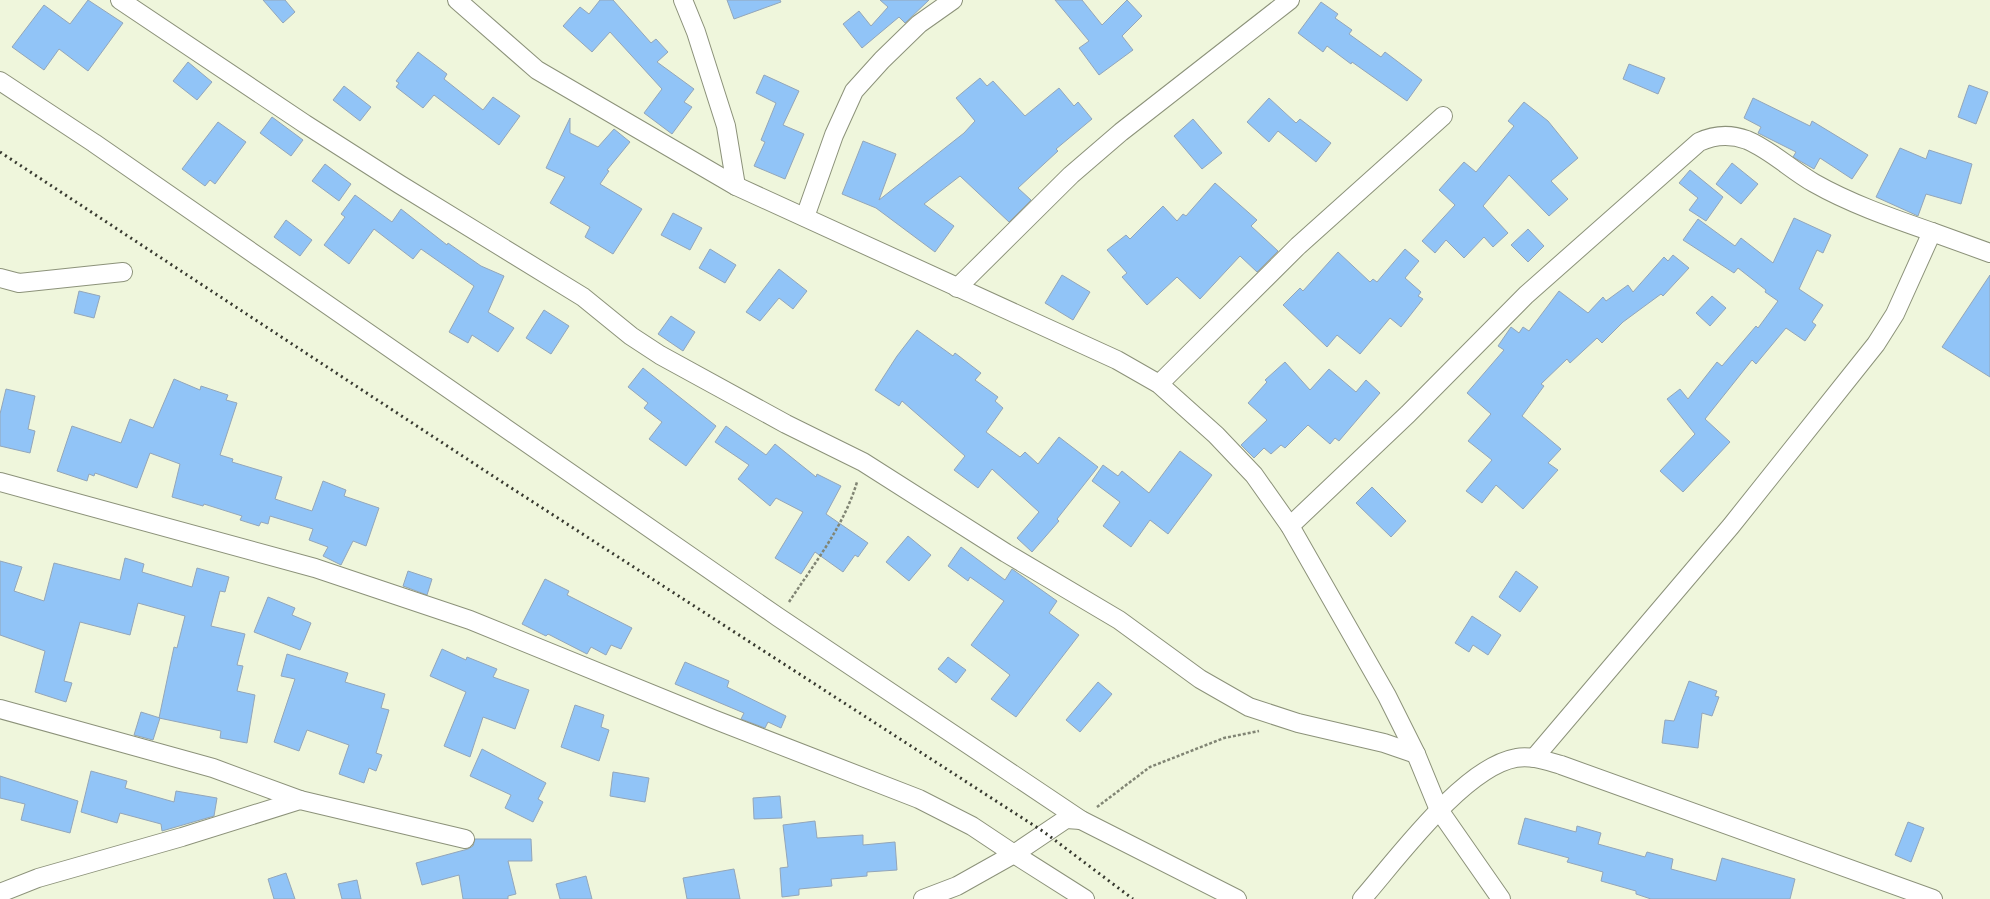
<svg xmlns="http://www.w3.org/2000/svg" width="1990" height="899" font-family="'Nunito Sans',sans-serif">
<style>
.building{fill:#91c4f7;stroke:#93a6b9}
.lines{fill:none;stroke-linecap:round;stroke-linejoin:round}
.street-casing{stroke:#8c927a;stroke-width:20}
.path{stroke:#818574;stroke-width:2.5;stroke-dasharray:3 2;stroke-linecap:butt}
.street{stroke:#fff;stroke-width:18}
.rail{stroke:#37392f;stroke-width:3;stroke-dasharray:2 4;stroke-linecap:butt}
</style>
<rect width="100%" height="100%" fill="#eff6dc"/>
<g class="building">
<path d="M 88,0 L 123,23 L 88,71 L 59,49 L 44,70 L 12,47 L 44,5 L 70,24 Z"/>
<path d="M 263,0 L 285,0 L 295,12 L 283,23 Z"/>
<path d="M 600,0 L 613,0 L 651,43 L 656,39 L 668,52 L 657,62 L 694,89 L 684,102 L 692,107 L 672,134 L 644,113 L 662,89 L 610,32 L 592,52 L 563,26 L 580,7 L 589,14 Z"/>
<path d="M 727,0 L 780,0 L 781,2 L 734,19 Z"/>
<path d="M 880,0 L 929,0 L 905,23 L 899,17 L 862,48 L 843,24 L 859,11 L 871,26 L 888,7 Z"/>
<path d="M 1055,0 L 1082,0 L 1102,25 L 1127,0 L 1142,16 L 1122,36 L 1133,50 L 1099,75 L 1079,48 L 1089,41 Z"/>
<path d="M 1321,2 L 1338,14 L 1335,18 L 1352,30 L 1349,34 L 1381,57 L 1385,52 L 1422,80 L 1407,101 L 1352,62 L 1351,64 L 1327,46 L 1323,52 L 1298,33 Z"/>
<path d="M 418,52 L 447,74 L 444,79 L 483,110 L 493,97 L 520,116 L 499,145 L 434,95 L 423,108 L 396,87 L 399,83 L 396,81 Z"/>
<path d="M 188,62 L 212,82 L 197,100 L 173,81 Z"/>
<path d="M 1629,64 L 1665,78 L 1658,94 L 1623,79 Z"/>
<path d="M 764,75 L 799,91 L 783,125 L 804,134 L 785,179 L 754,166 L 765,142 L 761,140 L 776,103 L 756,93 Z"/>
<path d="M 980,78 L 987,86 L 993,81 L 1025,116 L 1059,88 L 1074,106 L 1078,102 L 1092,119 L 1056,149 L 1058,151 L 1018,188 L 1031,200 L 1009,222 L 960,176 L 924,204 L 954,226 L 935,252 L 876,208 L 842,194 L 863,141 L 896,154 L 879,200 L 964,133 L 975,121 L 956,98 Z"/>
<path d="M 1969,85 L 1988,92 L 1976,124 L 1958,117 Z"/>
<path d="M 344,86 L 371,107 L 360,121 L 333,100 Z"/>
<path d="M 1269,98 L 1296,123 L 1300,119 L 1331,143 L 1316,162 L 1278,131 L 1269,142 L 1247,122 Z"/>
<path d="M 1753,98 L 1810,126 L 1812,121 L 1868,155 L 1852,179 L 1820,158 L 1814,169 L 1793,157 L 1796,152 L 1758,133 L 1761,127 L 1744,118 Z"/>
<path d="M 1524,102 L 1548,121 L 1578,158 L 1551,181 L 1568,199 L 1549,216 L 1509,175 L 1483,206 L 1508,233 L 1493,247 L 1484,237 L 1464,258 L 1446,240 L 1435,253 L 1422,241 L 1455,205 L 1439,190 L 1464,162 L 1476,172 L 1514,126 L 1508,121 Z"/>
<path d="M 272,117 L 303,140 L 291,156 L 260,133 Z"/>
<path d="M 570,118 L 570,133 L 598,147 L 614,129 L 630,142 L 607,170 L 609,171 L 600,184 L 642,209 L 613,254 L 585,237 L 590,227 L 550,203 L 565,177 L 546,168 Z"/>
<path d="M 1193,119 L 1222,153 L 1202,169 L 1174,136 Z"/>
<path d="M 218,122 L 246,142 L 215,184 L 210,180 L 205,186 L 182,169 Z"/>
<path d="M 1900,148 L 1926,159 L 1929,150 L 1972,164 L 1961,204 L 1926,194 L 1918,216 L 1876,197 Z"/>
<path d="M 1732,163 L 1758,184 L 1741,204 L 1716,184 Z"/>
<path d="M 325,164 L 351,184 L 339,201 L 312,181 Z"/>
<path d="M 1690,170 L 1723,197 L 1706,221 L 1689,210 L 1698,198 L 1679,183 Z"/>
<path d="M 1215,183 L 1257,220 L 1251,226 L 1278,251 L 1257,272 L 1240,256 L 1200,299 L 1177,277 L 1147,305 L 1122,277 L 1127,273 L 1107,250 L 1126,235 L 1130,239 L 1163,206 L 1177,221 L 1183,214 L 1186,216 Z"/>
<path d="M 355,195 L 392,222 L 401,209 L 447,245 L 448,243 L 481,266 L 504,276 L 488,312 L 514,328 L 498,352 L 472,335 L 468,343 L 449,332 L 474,286 L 421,249 L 413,259 L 374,229 L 349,264 L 324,245 L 345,217 L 341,214 Z"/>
<path d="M 673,213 L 702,228 L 690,250 L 661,235 Z"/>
<path d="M 1794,218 L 1831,235 L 1823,253 L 1817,250 L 1799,289 L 1823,305 L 1812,322 L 1816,325 L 1805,341 L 1786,328 L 1756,364 L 1752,360 L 1705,419 L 1730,442 L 1683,492 L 1660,471 L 1695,434 L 1667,399 L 1680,389 L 1688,399 L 1717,362 L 1722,366 L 1756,326 L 1758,328 L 1778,301 L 1765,292 L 1766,290 L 1738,268 L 1734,273 L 1683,240 L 1698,219 L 1735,246 L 1741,238 L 1773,263 Z"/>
<path d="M 286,220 L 312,240 L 300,256 L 274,237 Z"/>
<path d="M 1528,229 L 1544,246 L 1528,262 L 1511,245 Z"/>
<path d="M 710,249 L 736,265 L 725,283 L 699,268 Z"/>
<path d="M 1405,249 L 1419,261 L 1405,278 L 1421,292 L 1418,296 L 1423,299 L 1401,327 L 1390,318 L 1360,354 L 1337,335 L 1327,347 L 1283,305 L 1300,288 L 1303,291 L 1338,252 L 1370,282 L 1373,279 L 1377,282 Z"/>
<path d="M 1673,255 L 1689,268 L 1663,296 L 1661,294 L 1623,322 L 1602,343 L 1597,338 L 1570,363 L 1567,359 L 1541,384 L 1544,386 L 1522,416 L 1561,449 L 1548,463 L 1558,470 L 1523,509 L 1496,485 L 1482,503 L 1466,491 L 1492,460 L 1468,441 L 1491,414 L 1467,393 L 1504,350 L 1498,346 L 1511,327 L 1519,333 L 1523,327 L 1529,331 L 1559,291 L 1588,313 L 1603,297 L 1606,301 L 1628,285 L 1633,292 L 1664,257 L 1668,261 Z"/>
<path d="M 779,269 L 807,291 L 793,309 L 779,298 L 760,321 L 746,312 Z"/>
<path d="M 1062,275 L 1090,292 L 1073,320 L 1045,303 Z"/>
<path d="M 1990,275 L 1990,377 L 1942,347 Z"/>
<path d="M 79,291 L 100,296 L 94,318 L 74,313 Z"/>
<path d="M 1712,296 L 1726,308 L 1710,326 L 1696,313 Z"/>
<path d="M 544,310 L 569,326 L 551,354 L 526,338 Z"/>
<path d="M 671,316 L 695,332 L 683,351 L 658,334 Z"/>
<path d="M 917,330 L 953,356 L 955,353 L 981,373 L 975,380 L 998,397 L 995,401 L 1003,408 L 986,432 L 1020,457 L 1025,452 L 1038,464 L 1059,437 L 1098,467 L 1057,519 L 1059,521 L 1032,552 L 1017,538 L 1039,512 L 992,469 L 978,488 L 954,470 L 965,456 L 902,401 L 899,406 L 875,390 L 897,356 Z"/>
<path d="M 1285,362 L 1310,390 L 1329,369 L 1356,392 L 1366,380 L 1380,393 L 1339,441 L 1335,438 L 1330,444 L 1308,425 L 1285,448 L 1281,445 L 1271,454 L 1264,448 L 1254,458 L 1241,445 L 1267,420 L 1248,403 L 1267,382 L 1265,380 Z"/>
<path d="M 643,368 L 716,426 L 686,466 L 649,439 L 662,422 L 644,408 L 648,403 L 628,387 Z"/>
<path d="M 174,379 L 200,390 L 201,386 L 228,395 L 226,400 L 237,403 L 220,455 L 233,459 L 232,462 L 282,477 L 275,499 L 312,511 L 323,481 L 346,490 L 344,496 L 379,508 L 366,546 L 353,541 L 341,565 L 323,556 L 328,547 L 309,540 L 313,529 L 270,516 L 268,524 L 261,522 L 259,526 L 240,520 L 242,516 L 204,504 L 203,506 L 172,497 L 180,464 L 150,453 L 137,488 L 95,473 L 94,476 L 89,474 L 87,481 L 57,471 L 72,426 L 121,443 L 130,419 L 153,428 Z"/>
<path d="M 6,389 L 35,396 L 28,429 L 35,431 L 30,453 L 0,446 L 0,414 Z"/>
<path d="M 726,426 L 766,455 L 775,444 L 816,477 L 817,474 L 841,486 L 826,514 L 868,543 L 858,557 L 855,555 L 843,572 L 815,552 L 801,574 L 775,558 L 803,512 L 776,498 L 770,506 L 738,479 L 749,465 L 715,442 Z"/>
<path d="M 1180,451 L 1212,475 L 1168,534 L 1150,520 L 1131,547 L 1103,526 L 1120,502 L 1092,481 L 1103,465 L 1118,476 L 1122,471 L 1149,493 Z"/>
<path d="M 1372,487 L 1406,521 L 1391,537 L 1356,503 Z"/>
<path d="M 908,536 L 931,555 L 909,581 L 886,562 Z"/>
<path d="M 961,547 L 1005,580 L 1012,569 L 1057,601 L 1049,613 L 1079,635 L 1016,717 L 991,699 L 1010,675 L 971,645 L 1004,601 L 970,577 L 968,581 L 948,566 Z"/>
<path d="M 125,558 L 144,564 L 142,572 L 192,587 L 197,568 L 229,577 L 225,592 L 220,591 L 211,626 L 245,634 L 237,665 L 243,666 L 237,691 L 255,695 L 247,743 L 220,738 L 221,731 L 159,718 L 174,647 L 177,648 L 185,616 L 138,603 L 130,635 L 80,622 L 64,681 L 72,683 L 66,702 L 35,692 L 45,651 L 0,635 L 0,561 L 22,567 L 14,591 L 44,601 L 54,563 L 120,580 Z"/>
<path d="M 408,571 L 432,579 L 427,595 L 403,586 Z"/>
<path d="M 1516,571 L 1538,587 L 1520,612 L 1499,597 Z"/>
<path d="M 545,579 L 569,591 L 567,595 L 632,628 L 621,649 L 611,645 L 606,655 L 591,647 L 587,654 L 548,634 L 546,636 L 522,624 Z"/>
<path d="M 268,597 L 295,608 L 292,615 L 311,623 L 300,650 L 254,632 Z"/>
<path d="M 1472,616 L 1501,635 L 1488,655 L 1473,645 L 1469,652 L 1455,643 Z"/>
<path d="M 442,649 L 466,660 L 467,657 L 497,669 L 493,677 L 529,690 L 515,729 L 483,717 L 470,757 L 444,746 L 466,692 L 430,676 Z"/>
<path d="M 287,654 L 348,673 L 345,682 L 385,694 L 381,708 L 389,710 L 376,753 L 382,755 L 376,771 L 369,768 L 364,783 L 339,774 L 349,745 L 307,730 L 299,751 L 274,742 L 295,679 L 281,676 Z"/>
<path d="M 948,657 L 966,670 L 956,683 L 938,669 Z"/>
<path d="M 685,662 L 729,681 L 727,687 L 786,716 L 781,728 L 768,722 L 765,728 L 741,719 L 744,713 L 675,684 Z"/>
<path d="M 1689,681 L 1717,691 L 1715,696 L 1719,697 L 1712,716 L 1702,713 L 1698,748 L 1662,743 L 1665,720 L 1674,721 Z"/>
<path d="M 1098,682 L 1112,694 L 1080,732 L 1066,720 Z"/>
<path d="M 575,705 L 604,715 L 601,727 L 609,730 L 599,761 L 561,747 Z"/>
<path d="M 141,712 L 160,718 L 153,740 L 134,735 Z"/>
<path d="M 482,749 L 546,783 L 538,799 L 543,802 L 533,822 L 505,808 L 511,795 L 470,776 Z"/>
<path d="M 91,771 L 127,781 L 125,788 L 174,802 L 176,791 L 217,798 L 214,816 L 162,831 L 161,824 L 120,813 L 117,823 L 81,812 Z"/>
<path d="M 613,772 L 649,778 L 645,802 L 610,796 Z"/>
<path d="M 0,776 L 78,801 L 70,833 L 21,820 L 25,804 L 0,798 Z"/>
<path d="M 780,796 L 782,818 L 754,819 L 753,798 Z"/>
<path d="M 1525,818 L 1576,832 L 1577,826 L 1601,833 L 1598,844 L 1645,857 L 1647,852 L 1673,859 L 1671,869 L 1716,881 L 1722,858 L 1795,879 L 1790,899 L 1651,899 L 1636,894 L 1636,891 L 1601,881 L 1603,872 L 1567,862 L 1569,858 L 1518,844 Z"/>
<path d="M 815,821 L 817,838 L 863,835 L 863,845 L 895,842 L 897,870 L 867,872 L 867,876 L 831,879 L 832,886 L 799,889 L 799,895 L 782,897 L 780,868 L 788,867 L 783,825 Z"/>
<path d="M 1908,822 L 1924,828 L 1911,862 L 1895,855 Z"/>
<path d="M 475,839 L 531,839 L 532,861 L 508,861 L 516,894 L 508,896 L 508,899 L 463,899 L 459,875 L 422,885 L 416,863 L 468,849 L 473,846 Z"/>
<path d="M 734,869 L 740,899 L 687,899 L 683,878 Z"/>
<path d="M 286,873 L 295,899 L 274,899 L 268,879 Z"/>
<path d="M 586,876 L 592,899 L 560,899 L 556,884 Z"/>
<path d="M 357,880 L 361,899 L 342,899 L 338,884 Z"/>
</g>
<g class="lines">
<g class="street-casing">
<g id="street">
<path d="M 120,0 L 305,124 L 399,184 L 583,297 L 631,336 L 660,355 L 786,424 L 863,462 L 1006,553 L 1119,620 L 1200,679 L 1249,707 L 1298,723 L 1384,743 L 1416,754"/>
<path d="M 457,0 L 537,70 L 736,186 L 1117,360 L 1159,384 L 1216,435 L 1254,475 L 1290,526 L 1387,696 L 1416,754 L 1439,810 L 1501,899"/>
<path d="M 683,0 L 696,32 L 726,126 L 736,186"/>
<path d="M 0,81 L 94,143 L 778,617 L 1081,820 L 1237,899"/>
<path d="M 805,217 L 834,135 L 854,91 L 882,60 L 919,24 L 953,0"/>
<path d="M 0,278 L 19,283 L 123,272"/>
<path d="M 957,288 L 1071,175 L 1121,132 L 1290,0"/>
<path d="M 1159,384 L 1298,246 L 1443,116"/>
<path d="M 0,482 L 315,568 L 470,620 L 713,719 L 919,799 L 972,826 L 1014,854 L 957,886 L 923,899"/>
<path d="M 1290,526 L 1408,414 L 1526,295 L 1699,142 C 1714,135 1731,134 1747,140 C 1771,150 1791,170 1814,183 C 1851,204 1892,218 1932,232"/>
<path d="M 0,709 L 213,768 L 300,800"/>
<path d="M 1534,758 L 1731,526 L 1876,344 L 1895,314 L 1932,232 L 1990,253"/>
<path d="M 1081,820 L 1066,819 L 1014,854 L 1085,899"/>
<path d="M 0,893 L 38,878 L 182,837 L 300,800 L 465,839"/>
<path d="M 1362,899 C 1397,859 1464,767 1516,758 C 1531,755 1547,761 1561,765 L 1933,899"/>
</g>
</g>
<g class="path">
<path d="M 789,602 C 814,564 844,526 857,482"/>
<path d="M 1097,807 L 1150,767 L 1224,738 L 1259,731"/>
</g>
<use href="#street" class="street"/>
<path class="rail" d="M 0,152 L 499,480 L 1044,832 L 1133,899"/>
</g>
</svg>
